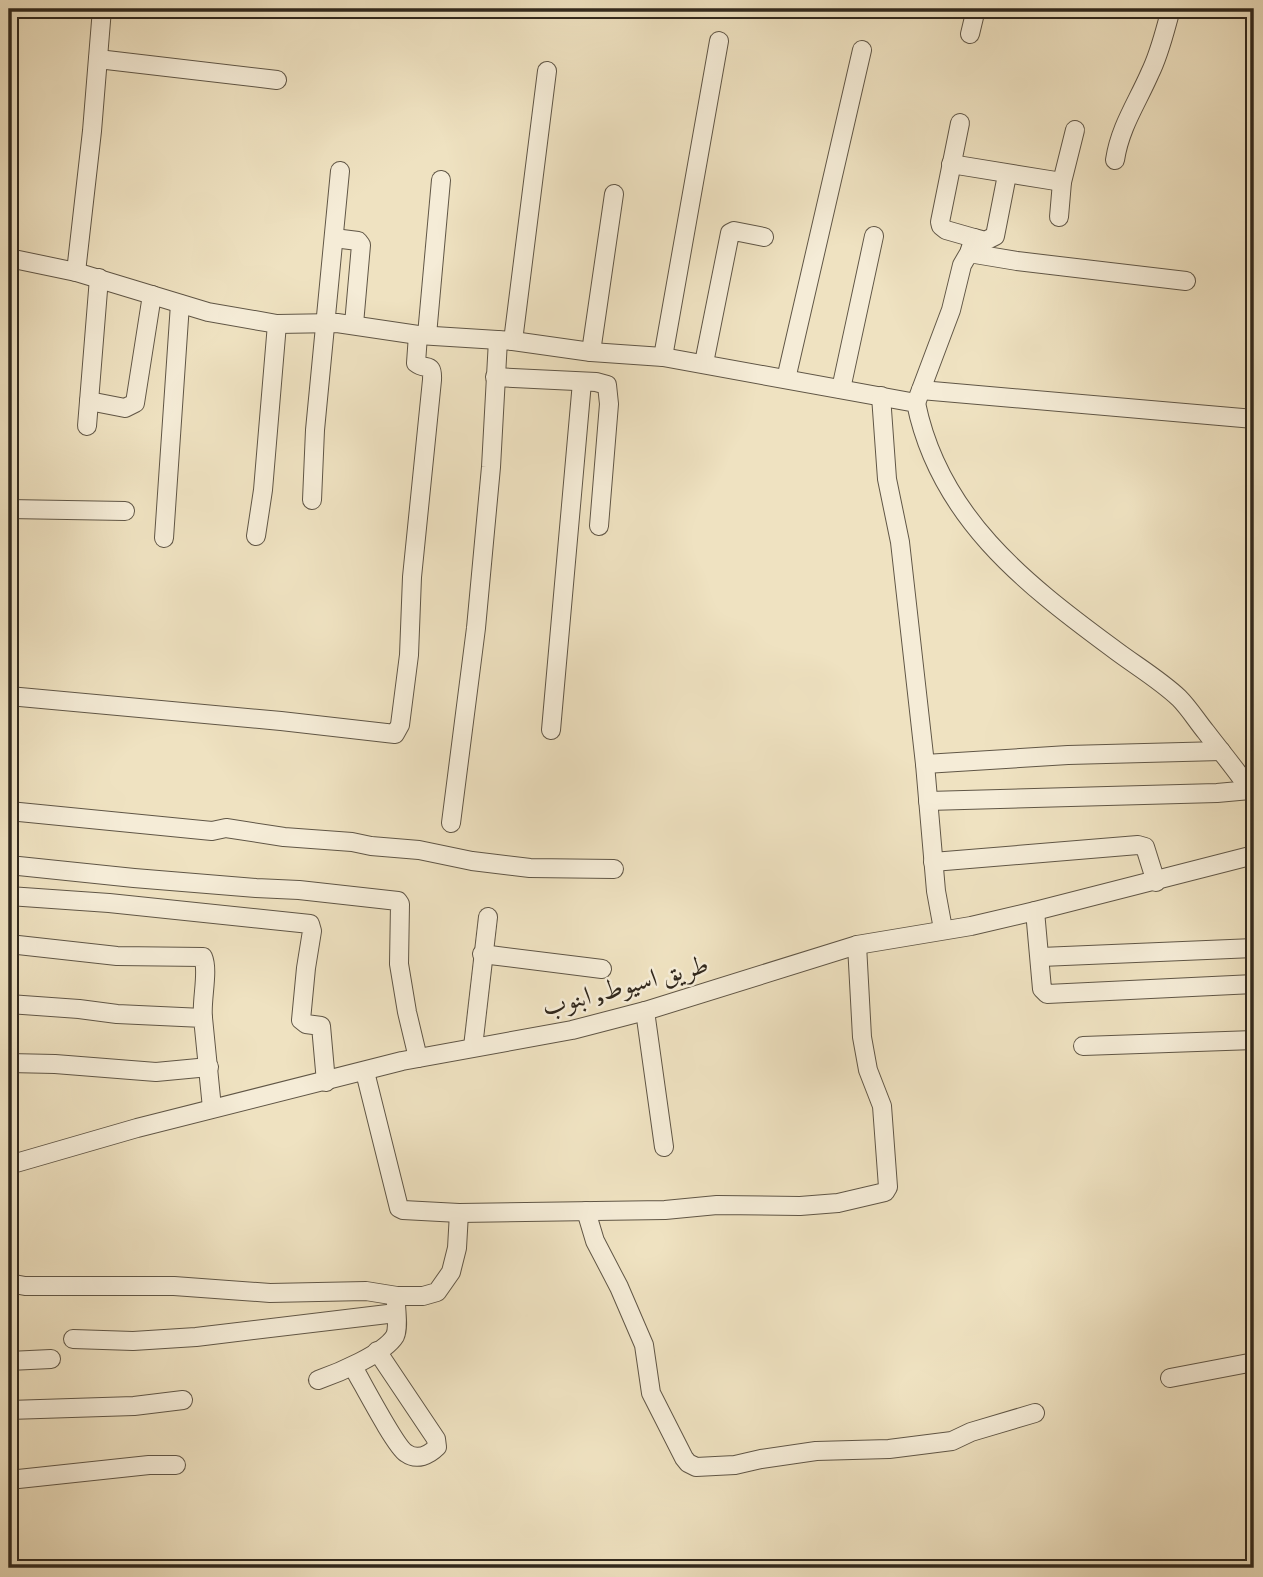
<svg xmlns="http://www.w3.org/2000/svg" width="1263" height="1577" font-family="'IM FELL Great Primer',Amiri,serif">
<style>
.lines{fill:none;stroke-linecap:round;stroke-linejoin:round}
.minor-casing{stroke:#605646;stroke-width:20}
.minor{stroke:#f5ecd7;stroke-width:18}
.labels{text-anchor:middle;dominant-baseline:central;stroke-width:5;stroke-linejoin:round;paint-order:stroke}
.street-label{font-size:26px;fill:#31281d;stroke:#f5ecd7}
</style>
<rect width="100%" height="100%" fill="#efe2c1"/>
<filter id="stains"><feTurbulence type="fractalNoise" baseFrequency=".00286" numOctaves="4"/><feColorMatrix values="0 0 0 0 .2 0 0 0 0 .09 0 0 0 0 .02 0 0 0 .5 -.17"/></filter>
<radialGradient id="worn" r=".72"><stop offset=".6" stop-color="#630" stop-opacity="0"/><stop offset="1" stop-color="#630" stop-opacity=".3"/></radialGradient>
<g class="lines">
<g class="minor-casing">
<g id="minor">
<path d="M 970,34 L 976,9"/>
<path d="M 98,59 L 277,80"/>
<path d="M 960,123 L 940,222 L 941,226 L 946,230 L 974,238"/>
<path d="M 1115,160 C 1120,127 1137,103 1150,73 C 1160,53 1165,30 1171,9"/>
<path d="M 951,164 L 1062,182"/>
<path d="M 1059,217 L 1062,182 L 1075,130"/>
<path d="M 334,238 L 358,241 L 361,245 L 354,324"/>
<path d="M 970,250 L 974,238 L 985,241 L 995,236 L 1007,175"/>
<path d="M 9,258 L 76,272 L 208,312 L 277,324 L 337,323 L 418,335 L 513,341 L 591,352 L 663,357 L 916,403 C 939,516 1023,582 1111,647 C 1133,664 1159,679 1179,698 C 1189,708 1197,721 1206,732 C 1222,753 1240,774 1254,796"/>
<path d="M 76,272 L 92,131 L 102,9"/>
<path d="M 427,335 L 441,180"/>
<path d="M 513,341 L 547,71"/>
<path d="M 591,352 L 614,194"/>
<path d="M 663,357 L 719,41"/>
<path d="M 704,363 L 730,233 L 734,231 L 764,237"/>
<path d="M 495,377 L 596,382 L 607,385 L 609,404 L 599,526"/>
<path d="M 786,379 L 862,50"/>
<path d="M 841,389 L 874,236"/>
<path d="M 921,390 L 1254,419"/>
<path d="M 881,396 L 887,479 L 900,542 L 925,764 L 936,891 L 943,929"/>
<path d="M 89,401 L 125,408 L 135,403 L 152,295"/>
<path d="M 916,403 L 951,310 L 962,265 L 969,253 L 1017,261 L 1186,281"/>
<path d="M 87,426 L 99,278"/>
<path d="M 312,500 L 315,430 L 340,171"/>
<path d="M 9,509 L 125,511"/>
<path d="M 256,536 L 263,490 L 277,324"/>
<path d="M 164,538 L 180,304"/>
<path d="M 9,696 L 281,721 L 395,734 L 400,725 L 409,655 L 412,577 L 432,380 C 433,361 426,371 416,363 L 418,335"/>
<path d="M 551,730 L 582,382"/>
<path d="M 925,764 L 1068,755 L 1221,751"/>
<path d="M 928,801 L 1217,793 L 1250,790"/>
<path d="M 9,811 L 212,831 L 226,828 L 284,837 L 352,842 L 371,846 L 419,850 L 472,861 L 530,868 L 614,869"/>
<path d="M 451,823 L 476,628 L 491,467 L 498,340"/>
<path d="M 933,862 L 1138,845 L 1145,847 L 1156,882"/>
<path d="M 9,865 L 134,878 L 256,888 L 299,890 L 398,901 L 400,904 L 399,964 L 407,1012 L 418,1058"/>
<path d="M 9,896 L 109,903 L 310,924 L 312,931 L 306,968 L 301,1020 L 306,1024 L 321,1026 L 326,1082"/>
<path d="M 1035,911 L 1042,989 L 1047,994 L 1254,984"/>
<path d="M 9,944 L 117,956 L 203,957 C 209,971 201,1000 203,1018"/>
<path d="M 482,954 L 602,969"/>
<path d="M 1041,957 L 1254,948"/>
<path d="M 9,1004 L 79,1009 L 117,1014 L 203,1018 L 212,1108"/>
<path d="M 645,1011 L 664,1147"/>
<path d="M 1083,1046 L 1254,1040"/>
<path d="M 473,1047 L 488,917"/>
<path d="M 9,1063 L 55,1064 L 156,1072 L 209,1067"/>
<path d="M 365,1072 L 399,1208 L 403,1210 L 459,1213 L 665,1210 L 717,1205 L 800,1206 L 838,1203 L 885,1192 L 888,1187 L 882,1106 L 868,1070 L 862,1037 L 857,945"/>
<path d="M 9,1165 L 137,1128 L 402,1061 L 572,1030 L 645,1011 L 857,945 L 971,926 L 1035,911 L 1254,855"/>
<path d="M 586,1211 L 595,1241 L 619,1287 L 644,1345 L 651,1393 L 684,1458 L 688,1463 L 696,1467 L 735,1465 L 761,1459 L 816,1451 L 889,1449 L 952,1441 L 971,1432 L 1035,1413"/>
<path d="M 9,1283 L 25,1286 L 174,1286 L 270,1293 L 366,1291 L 397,1296 L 423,1296 L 437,1292 L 451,1272 L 457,1248 L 459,1213"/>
<path d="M 73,1339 L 133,1341 L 196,1337 L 396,1313"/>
<path d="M 9,1361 L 51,1359"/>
<path d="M 353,1367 C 362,1382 395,1446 406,1453 C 417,1461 429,1455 437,1447 L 436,1439 L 377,1351"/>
<path d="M 1170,1378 L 1254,1362"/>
<path d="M 318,1380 C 338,1373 384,1354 395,1336 C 399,1327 396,1312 396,1303"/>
<path d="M 9,1410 L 134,1406 L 183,1400"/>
<path d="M 9,1480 L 149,1465 L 176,1465"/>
</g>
</g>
<use href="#minor" class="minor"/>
</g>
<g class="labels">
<g class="street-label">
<text transform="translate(625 985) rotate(-15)">طريق اسيوط, ابنوب</text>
</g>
</g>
<rect width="1263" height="1577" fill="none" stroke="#efe2c1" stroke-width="35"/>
<rect x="10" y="10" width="1242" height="1556" fill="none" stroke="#31281d" stroke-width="3.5"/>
<rect x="18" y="18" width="1228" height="1542" fill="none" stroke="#31281d" stroke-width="2"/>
<rect width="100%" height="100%" filter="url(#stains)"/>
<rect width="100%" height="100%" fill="url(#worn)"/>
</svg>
